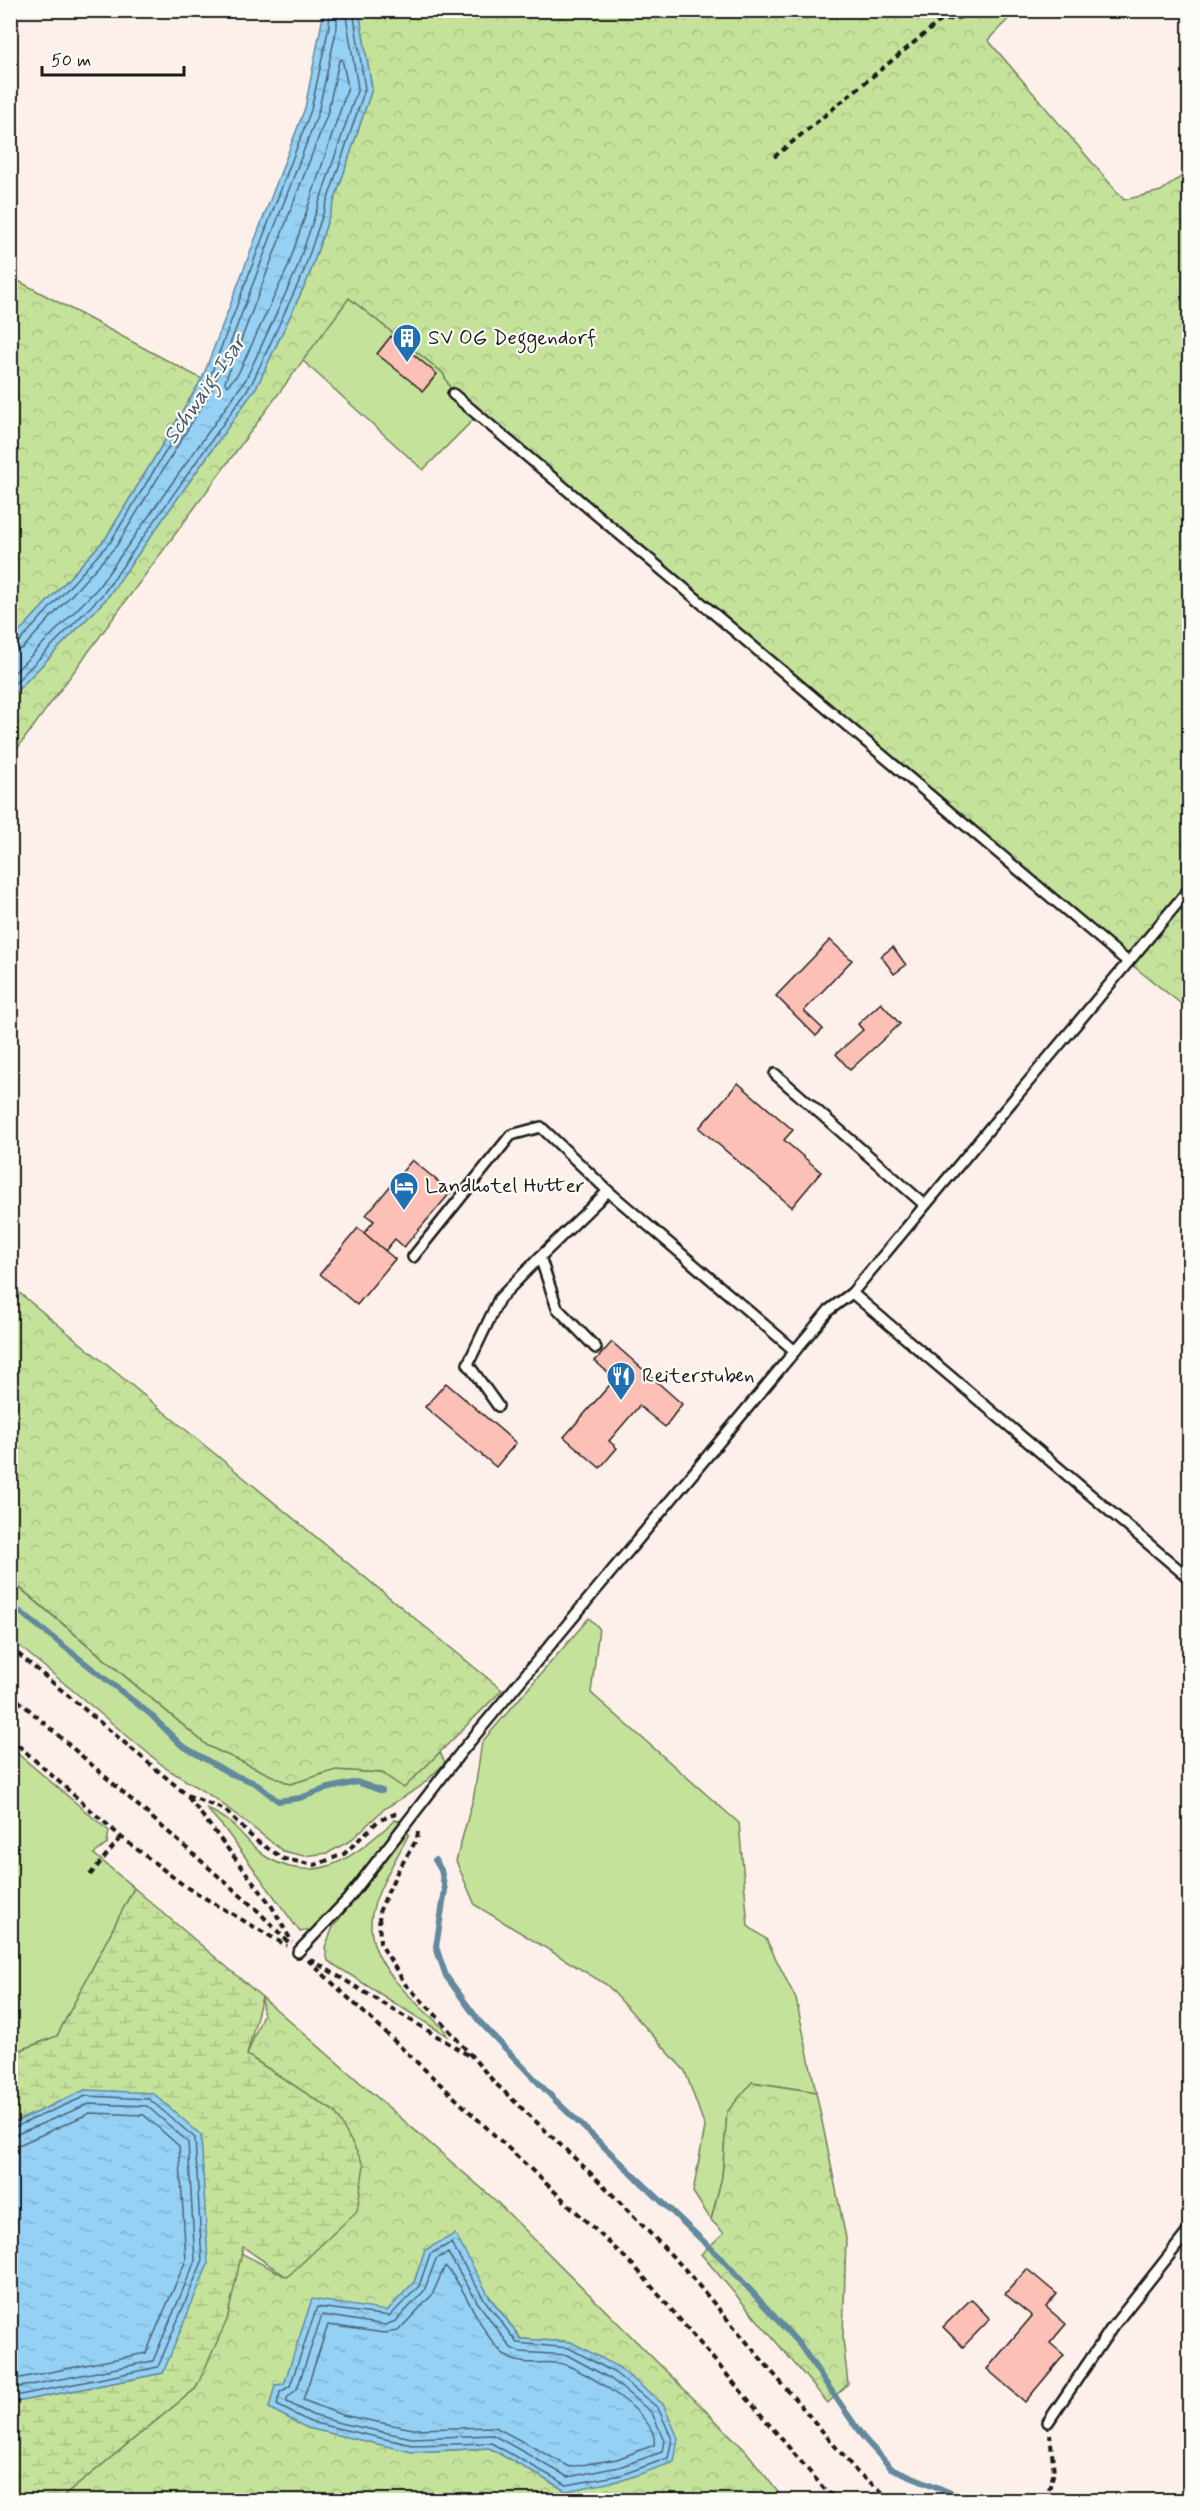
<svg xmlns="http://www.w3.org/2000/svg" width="1200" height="2511" font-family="Mynerve,sans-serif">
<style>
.grass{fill:#c4e29a;stroke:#707f5b;stroke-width:1.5}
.forest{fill:url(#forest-crowns);stroke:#707f5b;stroke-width:1.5;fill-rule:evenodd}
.wetland{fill:url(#wetland-marsh);stroke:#707f5b;stroke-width:1.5}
.water{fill:url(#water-ripples);stroke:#64899e;stroke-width:1.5}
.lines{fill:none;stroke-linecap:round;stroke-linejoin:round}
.shore{stroke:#4c6473;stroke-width:1.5}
.stream{stroke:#64899e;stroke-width:6}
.building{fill:#fcc0b6;stroke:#1c1c1c;stroke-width:1.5}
.service-casing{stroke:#1c1c1c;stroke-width:14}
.path{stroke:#1c1c1c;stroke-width:4;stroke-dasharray:6 4.5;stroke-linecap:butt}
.service{stroke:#fdfcf7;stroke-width:9}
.labels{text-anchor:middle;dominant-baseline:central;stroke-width:4.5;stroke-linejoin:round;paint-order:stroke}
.poi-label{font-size:21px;fill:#1c1c1c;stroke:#fdfcf7;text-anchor:start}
.water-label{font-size:22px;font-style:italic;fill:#465b68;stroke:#fdfcf7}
</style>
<defs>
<pattern id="forest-crowns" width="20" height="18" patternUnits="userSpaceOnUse" patternTransform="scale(1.5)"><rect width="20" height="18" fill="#c4e29a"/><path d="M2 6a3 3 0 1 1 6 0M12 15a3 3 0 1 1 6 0" fill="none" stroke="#a8c184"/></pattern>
<pattern id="wetland-marsh" width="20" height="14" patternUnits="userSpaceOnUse" patternTransform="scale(1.5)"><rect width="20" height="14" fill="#c4e29a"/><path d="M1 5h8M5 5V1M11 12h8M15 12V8" fill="none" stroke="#a8c184"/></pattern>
<pattern id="water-ripples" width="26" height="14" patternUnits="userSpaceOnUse" patternTransform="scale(1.5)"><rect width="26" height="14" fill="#94d1f5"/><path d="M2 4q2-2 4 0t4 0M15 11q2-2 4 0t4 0" fill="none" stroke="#7fb3d1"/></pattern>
</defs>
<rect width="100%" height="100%" fill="#fdf0ea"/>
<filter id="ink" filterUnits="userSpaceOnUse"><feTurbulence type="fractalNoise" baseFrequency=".0167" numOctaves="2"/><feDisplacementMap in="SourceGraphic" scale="12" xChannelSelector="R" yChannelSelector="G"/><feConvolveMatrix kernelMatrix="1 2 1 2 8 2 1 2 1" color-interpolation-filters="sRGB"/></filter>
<g filter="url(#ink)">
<g class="grass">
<path d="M 349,298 L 443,373 L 453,394 L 478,415 L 423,470 L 302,360 Z"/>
<path d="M 10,1580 L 208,1746 L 290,1784 L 336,1770 L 382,1773 L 404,1787 L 440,1752 L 445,1763 L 420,1787 L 384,1809 L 350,1841 L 328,1853 L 304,1856 L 283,1851 L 216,1799 L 167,1769 L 11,1639 Z"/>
<path d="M 589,1618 L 599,1628 L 591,1693 L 739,1823 L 748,1926 L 766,1939 L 796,1999 L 816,2092 L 753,2082 L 727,2112 L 722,2177 L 711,2220 L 693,2192 L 705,2127 L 685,2071 L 607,1985 L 475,1905 L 456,1861 L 474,1795 L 482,1742 Z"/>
<path d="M 11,1748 L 109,1831 L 107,1844 L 94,1854 L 134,1888 L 57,2036 L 10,2054 Z"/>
<path d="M 206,1808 C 213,1812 220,1815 227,1820 C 241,1830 252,1849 268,1858 C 321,1888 357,1853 395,1820 L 401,1821 L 328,1915 L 311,1930 L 300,1932 L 224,1828 Z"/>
<path d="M 406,1832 L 409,1834 C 397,1858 372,1896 371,1922 C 369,1966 416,2002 444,2029 L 447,2036 L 328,1961 L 325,1947 L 333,1927 Z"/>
</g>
<g class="forest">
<path d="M 359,11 L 1016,11 L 988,40 L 1124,200 L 1161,191 L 1189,171 L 1189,1010 L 1128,962 L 453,394 L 443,373 L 349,298 L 11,757 L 11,697 L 107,598 L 257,386 L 309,276 L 372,89 Z"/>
<path d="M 11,277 L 202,379 L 106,538 L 11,641 Z"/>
<path d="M 11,1286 L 502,1690 L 404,1788 L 382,1773 L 336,1770 L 290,1784 L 208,1746 L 11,1580 Z"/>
<path d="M 262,1997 L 495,2200 L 746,2451 L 784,2500 L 59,2500 L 196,2388 L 241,2253 L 287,2277 L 335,2112 L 247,2055 L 263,2014 ZM 425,2250 L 489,2296 L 521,2339 L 571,2342 L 566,2491 L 489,2448 L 412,2452 L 275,2385 L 284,2385 L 387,2311 L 414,2283 Z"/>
<path d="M 752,2082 L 816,2092 L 846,2238 L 843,2339 L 848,2384 L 828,2403 L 701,2254 L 724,2233 L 711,2220 L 722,2177 L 727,2112 Z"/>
</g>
<path class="wetland" d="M 134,1888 L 262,1997 L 247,2055 L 335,2112 L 364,2165 L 357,2211 L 287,2277 L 243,2247 L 227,2320 L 196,2388 L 59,2500 L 11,2500 L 11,2403 L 163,2373 L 85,2090 L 11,2124 L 11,2054 L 57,2036 Z"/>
<g class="water">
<path d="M 324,11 L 359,11 L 372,89 L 309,276 L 257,386 L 107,598 L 11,697 L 11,641 L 106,538 L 202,379 L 305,108 Z"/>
<path d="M 85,2090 L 153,2093 L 201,2135 L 208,2264 L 163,2373 L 11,2403 L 11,2124 Z"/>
<path d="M 455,2234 L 489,2296 L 521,2339 L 571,2342 L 618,2367 L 663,2404 L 678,2438 L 674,2462 L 623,2480 L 566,2491 L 489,2448 L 412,2452 L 307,2428 L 269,2408 L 275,2385 L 284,2384 L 312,2299 L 387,2311 L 414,2282 L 425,2250 Z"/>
</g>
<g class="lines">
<g class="shore">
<path d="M 342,59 L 348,87 L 288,267 L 238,374 L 227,386 L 225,382 L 327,115 L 339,61 Z"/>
<path d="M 10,645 L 18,643 L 111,541 L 208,382 L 311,110 L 329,26 L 330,10"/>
<path d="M 10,652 L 23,648 L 117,545 L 214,386 L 318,113 L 337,27 L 337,10"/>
<path d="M 10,677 L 97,589 L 246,379 L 296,271 L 358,88 L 345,10"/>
<path d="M 10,688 L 103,594 L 252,383 L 303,273 L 365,89 L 353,10"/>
<path d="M 10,2129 L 86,2096 L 149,2099 L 195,2138 L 202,2262 L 158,2367 L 10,2397"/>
<path d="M 10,2137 L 89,2104 L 147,2106 L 188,2142 L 195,2261 L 153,2361 L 10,2389"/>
<path d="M 10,2146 L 21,2144 L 90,2113 L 144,2115 L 179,2146 L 186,2260 L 146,2353 L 10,2380"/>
<path d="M 451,2243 L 484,2299 L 517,2343 L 569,2348 L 615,2373 L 658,2408 L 672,2439 L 668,2458 L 621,2475 L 567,2485 L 491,2443 L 412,2445 L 310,2422 L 277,2405 L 280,2392 L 290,2386 L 317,2307 L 390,2316 L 419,2286 L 430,2254 Z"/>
<path d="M 448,2253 L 478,2303 L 511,2348 L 520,2352 L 567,2355 L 611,2379 L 652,2413 L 664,2440 L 662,2452 L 619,2467 L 568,2477 L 493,2435 L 412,2438 L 340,2423 L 312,2415 L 287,2402 L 287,2398 L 297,2389 L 322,2315 L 385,2325 L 396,2321 L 424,2291 L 436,2259 Z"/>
<path d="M 445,2266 C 465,2284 485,2347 511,2359 C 528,2367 549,2359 566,2365 C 589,2374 660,2416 654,2445 L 617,2459 L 570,2467 L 495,2427 L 413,2429 L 342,2415 L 303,2400 L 328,2325 L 384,2333 L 398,2331 L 432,2295 Z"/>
</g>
<g class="stream">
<path d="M 10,1604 L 150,1714 L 181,1745 L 229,1773 L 255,1783 L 278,1801 L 300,1798 L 325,1789 L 357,1782 L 382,1791"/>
<path d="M 435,1860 L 441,1870 L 445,1890 L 436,1947 L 446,1976 L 479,2021 L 555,2100 L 723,2260 L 800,2345 L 863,2437 L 891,2468 L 968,2500"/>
</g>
</g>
<g class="building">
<path d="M 391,336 L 437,374 L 423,391 L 377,354 Z"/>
<path d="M 830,940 L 852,960 L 804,1011 L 823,1029 L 816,1036 L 776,996 Z"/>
<path d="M 893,947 L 906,965 L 894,974 L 881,956 Z"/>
<path d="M 881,1003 L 900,1024 L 850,1070 L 836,1054 L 863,1030 L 858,1024 Z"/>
<path d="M 738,1083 L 793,1130 L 784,1140 L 821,1172 L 792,1207 L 699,1128 Z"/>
<path d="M 412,1160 L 451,1192 L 404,1247 L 395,1239 L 385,1251 L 364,1233 L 374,1221 L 366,1215 Z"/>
<path d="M 358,1228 L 395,1259 L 357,1305 L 320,1274 Z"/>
<path d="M 612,1342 L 682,1404 L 665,1427 L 639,1406 L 609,1441 L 617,1448 L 600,1468 L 564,1437 L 615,1379 L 595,1361 Z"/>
<path d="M 446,1383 L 516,1443 L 496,1467 L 425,1407 Z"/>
<path d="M 1027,2269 L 1057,2294 L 1046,2307 L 1066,2324 L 1050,2343 L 1064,2355 L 1025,2402 L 987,2369 L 1032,2316 L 1005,2294 Z"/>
<path d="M 971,2299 L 990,2319 L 963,2347 L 943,2327 Z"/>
</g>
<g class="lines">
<g class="service-casing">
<g id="service">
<path d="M 453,394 L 1128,962"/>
<path d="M 775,1074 L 925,1205"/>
<path d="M 413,1257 L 511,1135 L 541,1127 L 608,1191"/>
<path d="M 852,1293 L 1190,1579"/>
<path d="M 596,1348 L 557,1308 L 540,1257 L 608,1191 L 795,1351"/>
<path d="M 498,1406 L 468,1364 L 499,1299 L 540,1257"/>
<path d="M 298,1952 L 348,1899 L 462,1751 L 829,1310 L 852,1293 L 1190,888"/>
<path d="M 1048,2422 L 1111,2329 L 1190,2229"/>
</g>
</g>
<g class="path">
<path d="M 939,10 L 939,22"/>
<path d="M 774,157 L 939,22 L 993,10"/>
<path d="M 10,1647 L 187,1795 L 225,1810 L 255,1840 L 284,1859 L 315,1865 L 344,1854 L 378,1821 L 397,1813"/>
<path d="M 10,1693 L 257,1910 L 289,1943"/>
<path d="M 10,1738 L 121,1837 L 186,1887 L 287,1946"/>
<path d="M 188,1797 L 271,1905 L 292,1942"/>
<path d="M 418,1832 L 417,1839 L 396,1874 L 379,1912 L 380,1943 L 405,1984 L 434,2013 L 495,2083 L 601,2183 L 683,2267 L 857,2472 L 886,2495 L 897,2500"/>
<path d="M 90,1875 L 121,1837"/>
<path d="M 310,1959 L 468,2055"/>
<path d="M 308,1960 L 635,2267 L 826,2491 L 838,2500"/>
<path d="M 1046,2500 L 1054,2472 L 1050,2434"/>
</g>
<use href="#service" class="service"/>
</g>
</g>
<defs>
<g id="building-pin" transform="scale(1.5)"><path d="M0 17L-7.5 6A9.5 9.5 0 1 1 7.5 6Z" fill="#1f6fb2" stroke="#fdfcf7"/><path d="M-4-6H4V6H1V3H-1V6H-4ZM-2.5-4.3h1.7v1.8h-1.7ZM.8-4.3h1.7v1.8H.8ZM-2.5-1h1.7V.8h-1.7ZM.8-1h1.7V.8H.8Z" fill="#fff"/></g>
<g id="hotel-pin" transform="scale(1.5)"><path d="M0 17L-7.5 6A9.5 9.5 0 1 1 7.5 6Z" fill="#1f6fb2" stroke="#fdfcf7"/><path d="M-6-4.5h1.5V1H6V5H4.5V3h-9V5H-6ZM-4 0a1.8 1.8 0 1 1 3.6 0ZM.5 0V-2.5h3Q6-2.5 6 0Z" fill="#fff"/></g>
<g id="restaurant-pin" transform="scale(1.5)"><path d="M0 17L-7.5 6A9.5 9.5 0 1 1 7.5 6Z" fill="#1f6fb2" stroke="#fdfcf7"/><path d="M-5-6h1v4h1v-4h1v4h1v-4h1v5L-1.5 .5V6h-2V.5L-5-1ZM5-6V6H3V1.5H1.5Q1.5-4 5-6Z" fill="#fff"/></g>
</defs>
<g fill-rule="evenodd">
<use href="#building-pin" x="407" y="338"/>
<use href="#hotel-pin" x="404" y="1186"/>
<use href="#restaurant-pin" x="621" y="1376"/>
</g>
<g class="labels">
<g class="poi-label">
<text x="428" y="338">SV OG Deggendorf</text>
<text x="425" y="1186">Landhotel Hutter</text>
<text x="642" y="1376">Reiterstuben</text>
</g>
<g class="water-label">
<text transform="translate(205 390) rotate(-55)">Schwaig-Isar</text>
</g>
</g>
<rect width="1200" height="2511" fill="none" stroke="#fdfcf7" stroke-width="36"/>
<rect x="18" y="18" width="1164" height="2475" fill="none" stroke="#1c1c1c" stroke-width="2" filter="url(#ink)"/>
<path d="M42 66v9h142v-9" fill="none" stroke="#1c1c1c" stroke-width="3"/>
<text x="51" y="66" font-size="18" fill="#1c1c1c" stroke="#fdfcf7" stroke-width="4.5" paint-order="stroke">50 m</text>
</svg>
